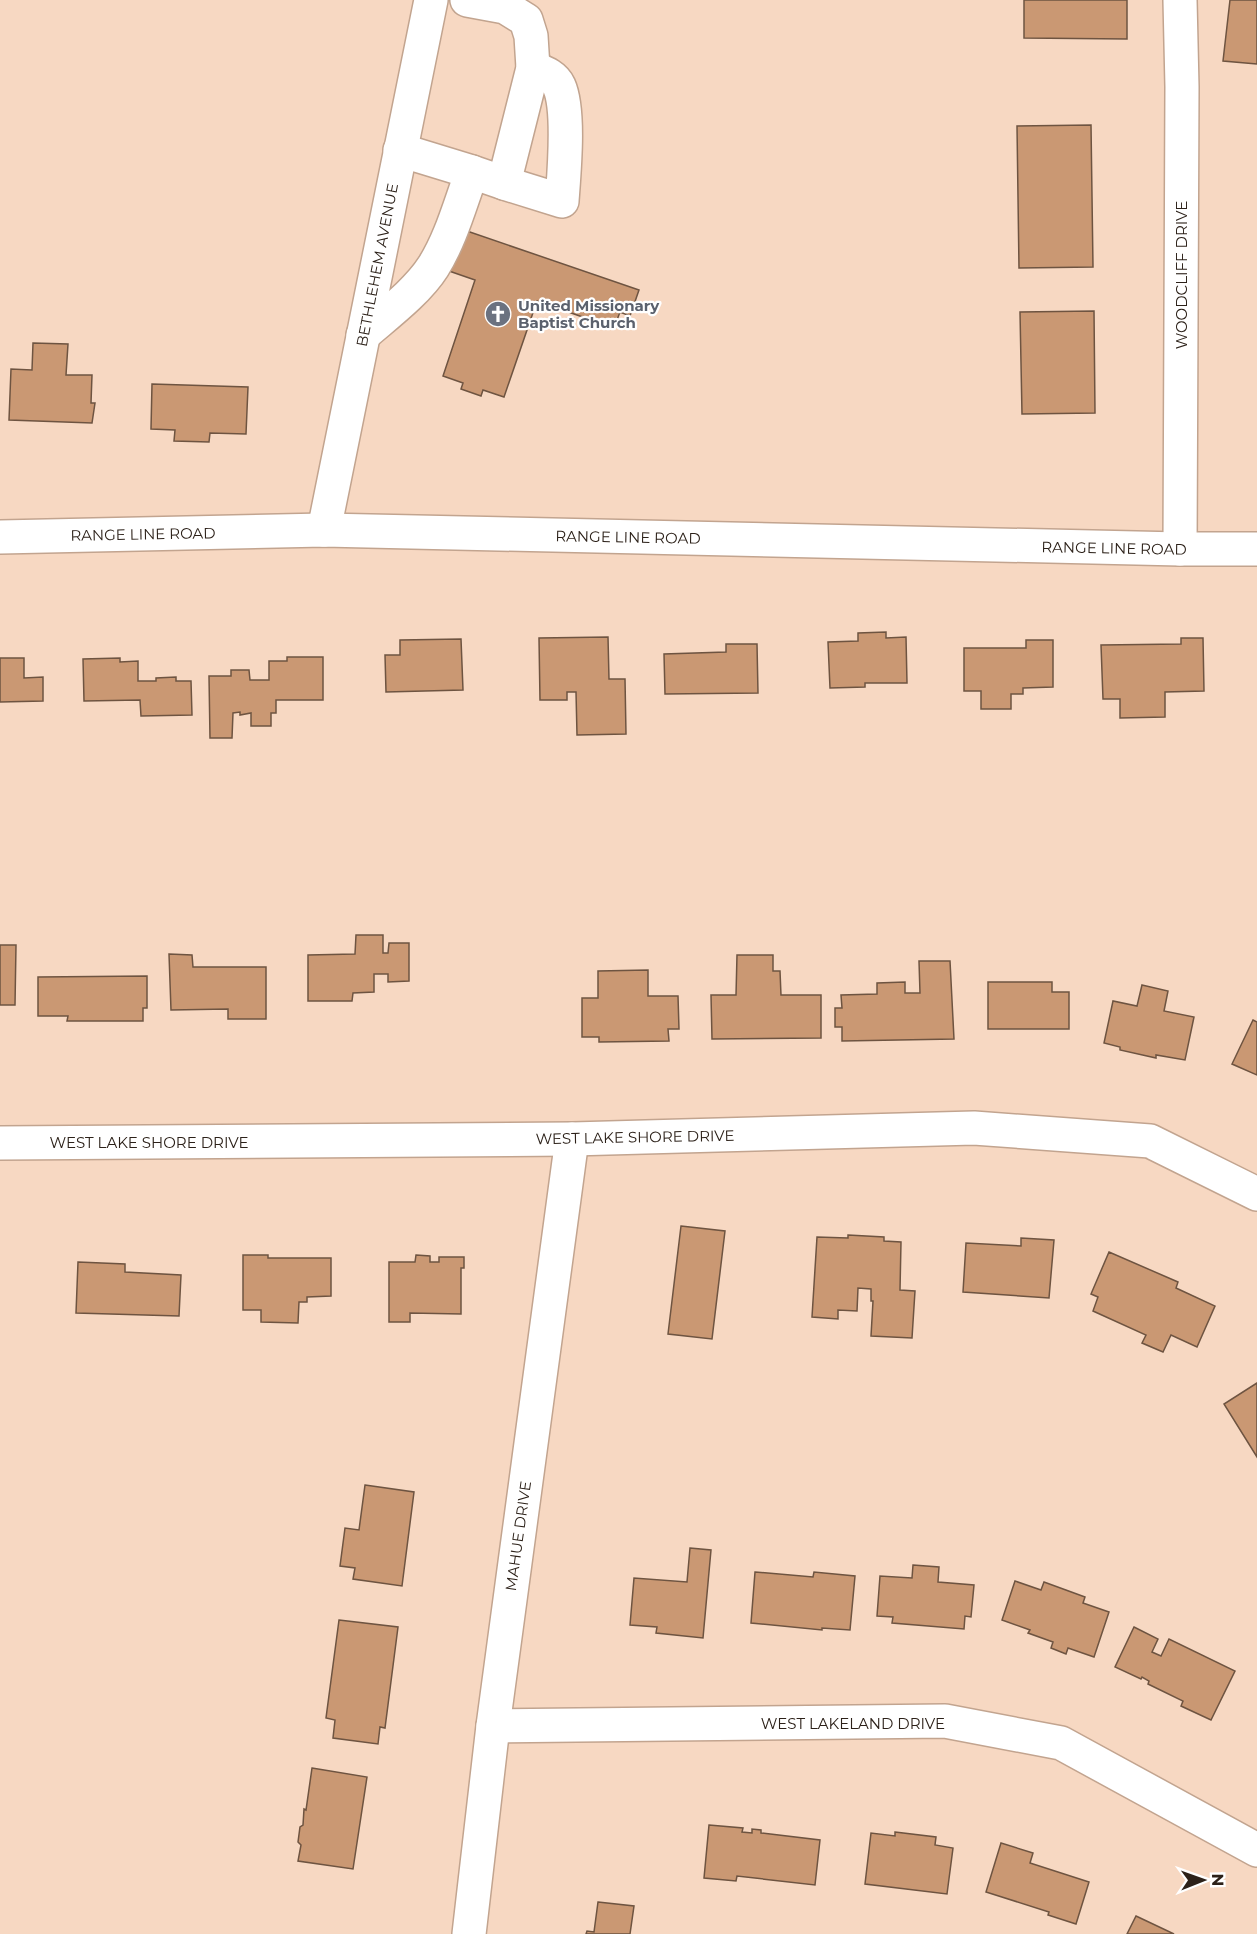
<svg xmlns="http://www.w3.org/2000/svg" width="1257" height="1934" font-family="Montserrat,sans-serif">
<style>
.building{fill:#ca9873;stroke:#6e5441;stroke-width:1.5}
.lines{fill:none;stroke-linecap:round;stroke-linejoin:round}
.minor-casing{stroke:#c2a48f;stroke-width:36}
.major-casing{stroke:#c2a48f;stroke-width:36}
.minor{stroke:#fff;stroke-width:33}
.major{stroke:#fff;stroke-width:33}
.labels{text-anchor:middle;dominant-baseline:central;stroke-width:4.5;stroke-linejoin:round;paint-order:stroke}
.street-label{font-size:15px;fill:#2c2119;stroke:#fff}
.worship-label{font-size:15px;font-weight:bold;fill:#5b616d;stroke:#fff;text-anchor:start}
</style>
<rect width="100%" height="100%" fill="#f7d8c2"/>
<g class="building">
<path d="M 1024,0 L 1127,0 L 1127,39 L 1024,38 Z"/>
<path d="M 1230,0 L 1257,0 L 1257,64 L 1223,61 Z"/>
<path d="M 1091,125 L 1093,267 L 1019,268 L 1017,126 Z"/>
<path d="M 464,230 L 639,290 L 630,316 L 620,312 L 614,328 L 537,301 L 504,397 L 483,390 L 481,396 L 461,389 L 463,383 L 443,376 L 475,280 L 449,271 Z"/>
<path d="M 1094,311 L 1095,413 L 1022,414 L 1020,312 Z"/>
<path d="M 33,343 L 68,344 L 66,375 L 92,375 L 91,403 L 95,403 L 92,423 L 9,420 L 11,369 L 32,370 Z"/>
<path d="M 152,384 L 248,387 L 246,434 L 210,433 L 209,442 L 174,441 L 175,430 L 151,429 Z"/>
<path d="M 886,632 L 886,638 L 906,637 L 907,683 L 865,683 L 865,687 L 830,688 L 828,642 L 858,641 L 858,633 Z"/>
<path d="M 608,637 L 609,679 L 625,679 L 626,734 L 577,735 L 576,692 L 567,692 L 567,700 L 540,700 L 539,638 Z"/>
<path d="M 1181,638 L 1203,638 L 1204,691 L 1165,692 L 1165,717 L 1120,718 L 1120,699 L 1103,699 L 1101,645 L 1181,644 Z"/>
<path d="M 461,639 L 463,690 L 386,692 L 385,655 L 400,655 L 400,640 Z"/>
<path d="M 1026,640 L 1053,640 L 1053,687 L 1023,688 L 1023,694 L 1011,694 L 1011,709 L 981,709 L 981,691 L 964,691 L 964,648 L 1026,648 Z"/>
<path d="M 726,644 L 757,644 L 758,693 L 665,694 L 664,654 L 726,652 Z"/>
<path d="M 287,657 L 323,657 L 323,700 L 276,700 L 276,713 L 271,713 L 271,726 L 251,726 L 251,713 L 240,715 L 240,712 L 233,713 L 232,738 L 210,738 L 209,676 L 231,676 L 231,670 L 249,670 L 250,680 L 269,680 L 269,661 L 287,661 Z"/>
<path d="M 0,658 L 24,658 L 24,678 L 43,677 L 43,701 L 0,702 Z"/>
<path d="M 120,658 L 120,662 L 138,661 L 138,681 L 156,681 L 156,678 L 176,677 L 176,681 L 191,681 L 192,715 L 141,716 L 140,700 L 84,701 L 83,659 Z"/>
<path d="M 356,935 L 383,935 L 383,953 L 388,953 L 389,943 L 409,943 L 409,981 L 388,982 L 388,974 L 374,974 L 374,992 L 353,993 L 352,1001 L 308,1001 L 308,955 L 355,954 Z"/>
<path d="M 0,945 L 16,945 L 15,1005 L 0,1005 Z"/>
<path d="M 169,954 L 192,955 L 193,967 L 266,967 L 266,1019 L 228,1019 L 228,1009 L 171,1010 Z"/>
<path d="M 737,955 L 773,955 L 773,971 L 780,971 L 781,995 L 821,995 L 821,1038 L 712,1039 L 711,995 L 736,995 Z"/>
<path d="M 919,961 L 950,961 L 954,1039 L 842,1041 L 842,1027 L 835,1027 L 835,1008 L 842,1008 L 841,995 L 877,994 L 877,983 L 905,982 L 905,993 L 920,993 Z"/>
<path d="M 648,970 L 648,996 L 678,996 L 679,1029 L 668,1029 L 669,1041 L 599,1042 L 599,1037 L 582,1037 L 582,998 L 598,998 L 598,971 Z"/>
<path d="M 147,976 L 147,1008 L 143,1008 L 143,1021 L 67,1021 L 68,1016 L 38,1016 L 38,977 Z"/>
<path d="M 988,982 L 1052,982 L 1052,992 L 1069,992 L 1069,1029 L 988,1029 Z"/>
<path d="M 1142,985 L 1168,991 L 1164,1011 L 1194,1017 L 1185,1060 L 1156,1055 L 1156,1058 L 1120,1050 L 1120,1047 L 1104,1043 L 1113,1001 L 1137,1006 Z"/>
<path d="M 1253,1020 L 1257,1022 L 1257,1075 L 1232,1064 Z"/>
<path d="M 681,1226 L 725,1231 L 712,1339 L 668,1334 Z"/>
<path d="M 848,1235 L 884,1237 L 884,1241 L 901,1242 L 900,1290 L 915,1291 L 912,1338 L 871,1336 L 873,1301 L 871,1301 L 871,1289 L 858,1288 L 857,1311 L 838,1310 L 838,1319 L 812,1317 L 817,1237 L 848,1238 Z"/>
<path d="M 1021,1238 L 1054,1240 L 1049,1298 L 963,1292 L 966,1243 L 1021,1246 Z"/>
<path d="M 1109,1252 L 1178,1282 L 1176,1288 L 1215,1306 L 1197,1347 L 1171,1335 L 1163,1352 L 1142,1343 L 1146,1335 L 1093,1311 L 1098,1297 L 1091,1294 Z"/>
<path d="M 243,1255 L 268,1255 L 268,1258 L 331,1258 L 331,1296 L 307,1297 L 307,1302 L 299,1302 L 298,1323 L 261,1322 L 261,1310 L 243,1310 Z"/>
<path d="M 416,1255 L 430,1256 L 430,1262 L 439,1262 L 439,1257 L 464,1257 L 464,1268 L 461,1268 L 461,1314 L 410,1313 L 410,1322 L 389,1322 L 389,1262 L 415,1262 Z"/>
<path d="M 78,1262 L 125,1264 L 125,1272 L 181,1275 L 179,1316 L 76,1313 Z"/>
<path d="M 1257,1383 L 1257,1457 L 1224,1404 Z"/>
<path d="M 365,1485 L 414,1492 L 402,1586 L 353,1579 L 355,1568 L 340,1566 L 345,1528 L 359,1530 Z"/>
<path d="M 690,1548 L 711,1550 L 703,1638 L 656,1633 L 657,1627 L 630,1625 L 634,1578 L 687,1582 Z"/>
<path d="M 913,1565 L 939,1567 L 938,1582 L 974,1585 L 971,1617 L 965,1616 L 964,1629 L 892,1623 L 893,1617 L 877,1616 L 880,1576 L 912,1578 Z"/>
<path d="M 755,1572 L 813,1577 L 814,1572 L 855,1576 L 850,1630 L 822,1628 L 822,1630 L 751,1623 Z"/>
<path d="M 1015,1581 L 1041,1590 L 1044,1582 L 1085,1597 L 1083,1603 L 1109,1612 L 1094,1657 L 1068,1648 L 1066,1654 L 1051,1648 L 1053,1642 L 1028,1633 L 1030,1630 L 1002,1620 Z"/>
<path d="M 339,1620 L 398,1627 L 385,1728 L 380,1727 L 378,1744 L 333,1738 L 335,1720 L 326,1718 Z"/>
<path d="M 1134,1627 L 1158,1639 L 1152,1652 L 1161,1656 L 1169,1639 L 1235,1671 L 1211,1720 L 1181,1706 L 1183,1701 L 1148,1684 L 1149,1681 L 1142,1677 L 1141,1679 L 1115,1667 Z"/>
<path d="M 312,1768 L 367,1777 L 353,1869 L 298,1861 L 301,1845 L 298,1842 L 300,1827 L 303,1825 L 304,1809 L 306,1810 Z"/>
<path d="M 709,1825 L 743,1828 L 742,1832 L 752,1833 L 752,1829 L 761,1830 L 761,1833 L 820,1840 L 815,1885 L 737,1876 L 736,1881 L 704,1878 Z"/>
<path d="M 895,1832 L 936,1837 L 935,1845 L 953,1848 L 947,1894 L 865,1884 L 871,1833 L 895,1836 Z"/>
<path d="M 1001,1843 L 1033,1853 L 1030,1863 L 1089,1882 L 1076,1924 L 1048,1915 L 1049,1912 L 986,1892 Z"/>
<path d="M 598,1902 L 634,1906 L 630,1934 L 586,1934 L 587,1931 L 594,1932 Z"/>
<path d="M 1136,1916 L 1174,1934 L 1127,1934 Z"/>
</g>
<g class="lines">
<g class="minor-casing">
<g id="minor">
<path d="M 467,0 L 505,7 L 526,20 L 531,36 L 533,68 L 504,183 L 472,172"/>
<path d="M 504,183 L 562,201 C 564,173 570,110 559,86 C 554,75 543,72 533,68"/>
<path d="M 363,335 C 386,315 417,292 433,267 C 451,239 460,204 472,172 L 400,150"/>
<path d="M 324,530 L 431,0"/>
<path d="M 1180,549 L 1182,87 L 1180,0"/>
<path d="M 0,1143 L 572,1139 L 974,1128 L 1150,1141 L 1257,1194"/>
<path d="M 493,1726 L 945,1721 L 1061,1743 L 1257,1850"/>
<path d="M 469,1934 L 493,1726 L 572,1139"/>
</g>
</g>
<g class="major-casing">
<path id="major" d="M 0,537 L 324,530 L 1180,549 L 1257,549"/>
</g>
<use href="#minor" class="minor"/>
<use href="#major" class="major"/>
</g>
<defs>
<g id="church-disc" transform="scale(1.35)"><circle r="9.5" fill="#6b7280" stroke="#fff"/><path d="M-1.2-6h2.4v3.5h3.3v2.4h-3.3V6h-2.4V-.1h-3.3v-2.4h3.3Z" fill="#fff"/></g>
</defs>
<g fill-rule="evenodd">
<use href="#church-disc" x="498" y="314"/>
</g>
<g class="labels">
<g class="street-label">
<text transform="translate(377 265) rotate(-79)">BETHLEHEM AVENUE</text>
<text transform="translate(1181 275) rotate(-90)">WOODCLIFF DRIVE</text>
<text transform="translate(143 534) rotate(-1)">RANGE LINE ROAD</text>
<text transform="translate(628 537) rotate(1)">RANGE LINE ROAD</text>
<text transform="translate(1114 548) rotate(1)">RANGE LINE ROAD</text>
<text transform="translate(635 1137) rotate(-1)">WEST LAKE SHORE DRIVE</text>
<text x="149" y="1142">WEST LAKE SHORE DRIVE</text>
<text transform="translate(518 1536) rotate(-82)">MAHUE DRIVE</text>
<text x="853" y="1723">WEST LAKELAND DRIVE</text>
</g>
<g class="worship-label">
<text x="518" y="305">United Missionary<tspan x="518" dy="17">Baptist Church</tspan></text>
</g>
</g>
<g transform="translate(1203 1880) rotate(89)" stroke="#ffffff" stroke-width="4.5" paint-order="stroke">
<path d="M0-4.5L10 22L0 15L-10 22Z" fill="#2c2119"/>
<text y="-9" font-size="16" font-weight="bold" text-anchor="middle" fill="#2c2119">N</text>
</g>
</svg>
